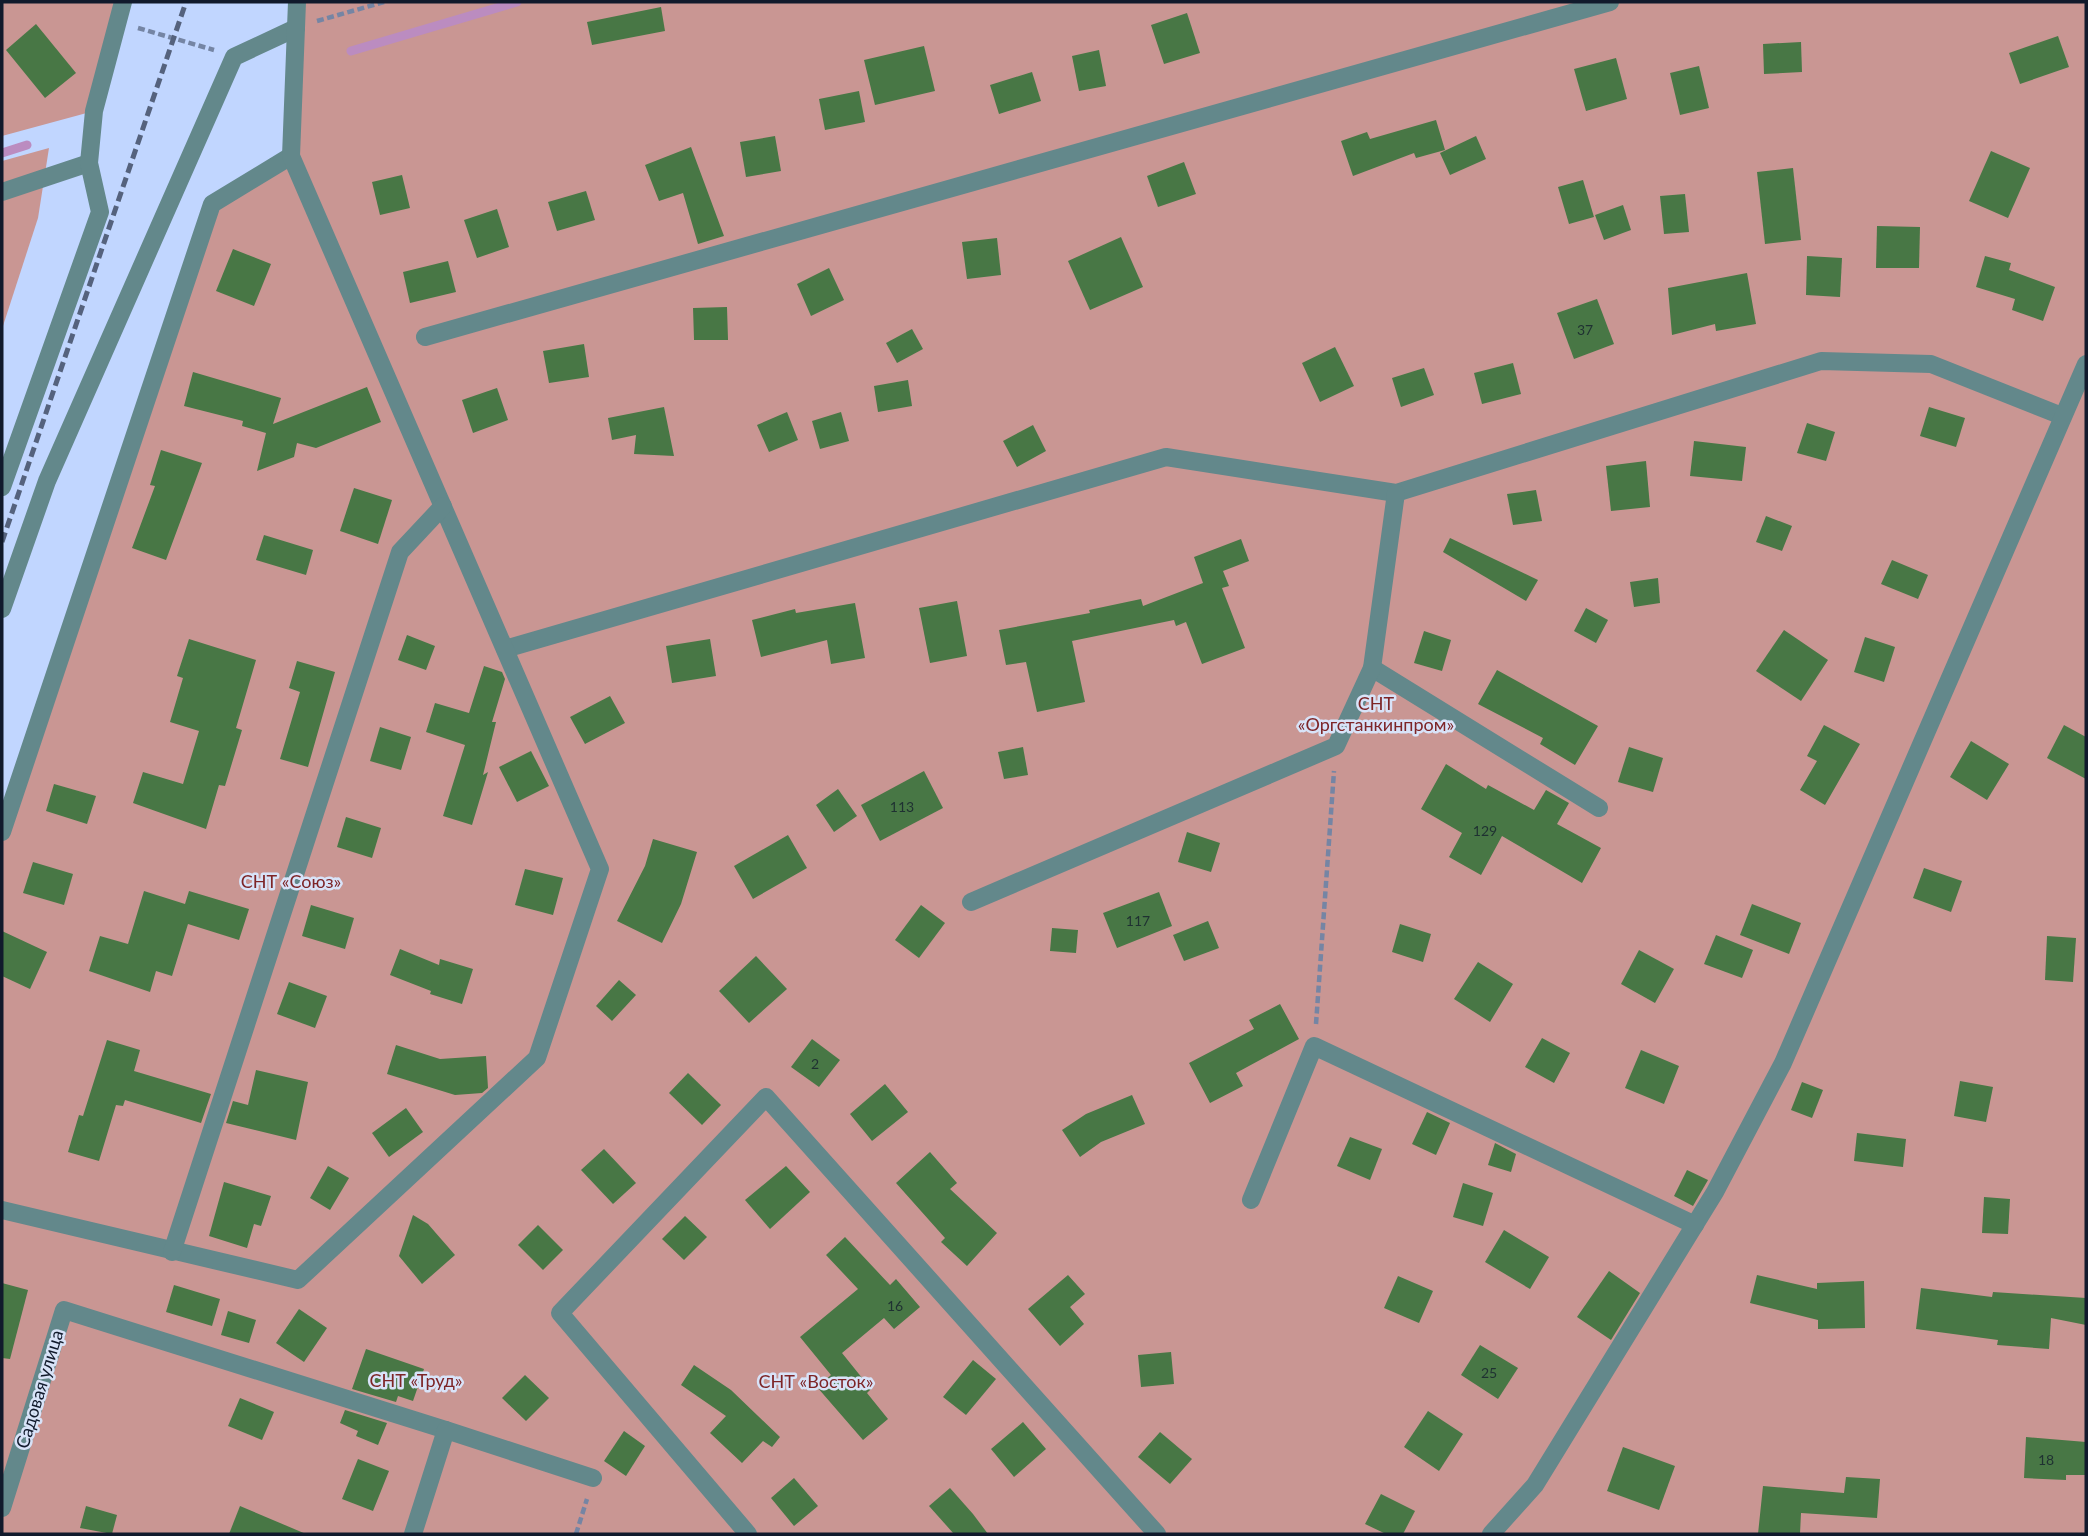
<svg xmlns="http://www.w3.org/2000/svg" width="2088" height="1536" font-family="Lato,sans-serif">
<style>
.green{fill:#c99693}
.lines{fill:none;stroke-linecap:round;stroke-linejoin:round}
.stream{stroke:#bb8cc0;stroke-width:9}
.building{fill:#487745}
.path{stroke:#7585a4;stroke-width:4.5;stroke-dasharray:7 3.5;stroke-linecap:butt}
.minor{stroke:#63888b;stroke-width:18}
.rail{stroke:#55627d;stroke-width:5;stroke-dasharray:10 5;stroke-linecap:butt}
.labels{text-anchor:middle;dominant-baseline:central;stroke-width:5;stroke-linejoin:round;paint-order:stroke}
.number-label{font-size:14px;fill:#1f3132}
.park-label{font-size:18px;fill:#7d2527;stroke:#d8e3f8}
.street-label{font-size:18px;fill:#111a2c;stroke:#d8e3f8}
</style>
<rect width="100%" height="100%" fill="#c1d6ff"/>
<g class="green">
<path d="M 2,2 L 124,2 L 94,111 L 2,136 Z"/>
<path d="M 297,2 L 2086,2 L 2086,1534 L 2,1534 L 2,832 L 212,204 L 290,155 Z"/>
<path d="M 49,148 L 38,218 L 2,329 L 2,161 Z"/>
</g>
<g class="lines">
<g class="stream">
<path d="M 351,51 L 517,2"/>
<path d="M 2,153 L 27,145"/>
</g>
</g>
<g class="building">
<path d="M 661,7 L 665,31 L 592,45 L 587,22 Z"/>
<path d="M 1187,13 L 1200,53 L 1164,64 L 1151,25 Z"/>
<path d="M 36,24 L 76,73 L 45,98 L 6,50 Z"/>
<path d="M 2058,36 L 2069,67 L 2020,84 L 2009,53 Z"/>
<path d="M 1801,42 L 1802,72 L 1764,74 L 1763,44 Z"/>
<path d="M 924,46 L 935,91 L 875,105 L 864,60 Z"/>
<path d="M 1099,50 L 1106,86 L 1079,91 L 1072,56 Z"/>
<path d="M 1616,58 L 1627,99 L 1586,111 L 1574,69 Z"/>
<path d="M 1699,66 L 1709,108 L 1680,115 L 1670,73 Z"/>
<path d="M 1032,72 L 1041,101 L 999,114 L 990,85 Z"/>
<path d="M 859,91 L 865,122 L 825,130 L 819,99 Z"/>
<path d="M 1436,120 L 1445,150 L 1416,158 L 1414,153 L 1353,176 L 1341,141 L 1367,132 L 1370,139 Z"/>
<path d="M 775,136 L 781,171 L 746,177 L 740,142 Z"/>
<path d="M 1476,136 L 1486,159 L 1450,175 L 1440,153 Z"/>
<path d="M 691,147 L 724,236 L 698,244 L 683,193 L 659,201 L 645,165 Z"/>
<path d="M 1991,151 L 2030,168 L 2008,218 L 1969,201 Z"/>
<path d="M 1184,162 L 1196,194 L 1158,207 L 1147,176 Z"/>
<path d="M 1793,168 L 1801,240 L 1765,244 L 1757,172 Z"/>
<path d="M 402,175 L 410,208 L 380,215 L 372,182 Z"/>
<path d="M 1583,180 L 1594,217 L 1569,224 L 1558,187 Z"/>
<path d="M 586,191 L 595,220 L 557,231 L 548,202 Z"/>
<path d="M 1685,194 L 1689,232 L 1664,234 L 1660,196 Z"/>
<path d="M 1623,205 L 1631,230 L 1604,240 L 1595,215 Z"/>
<path d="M 497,209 L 509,247 L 477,258 L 464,220 Z"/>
<path d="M 1877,226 L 1920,227 L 1919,268 L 1876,268 Z"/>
<path d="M 1121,237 L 1143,287 L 1090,310 L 1068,261 Z"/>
<path d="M 997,238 L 1001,275 L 967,279 L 962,242 Z"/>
<path d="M 233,249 L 271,264 L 254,306 L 216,291 Z"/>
<path d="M 1807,256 L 1842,258 L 1840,297 L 1806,295 Z"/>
<path d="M 1985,256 L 2011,263 L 2009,270 L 2055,287 L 2043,321 L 2012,310 L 2015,299 L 1976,287 Z"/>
<path d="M 448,261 L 456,292 L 410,303 L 403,272 Z"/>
<path d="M 829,268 L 844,300 L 811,316 L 797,284 Z"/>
<path d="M 1747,273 L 1756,324 L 1716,331 L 1715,324 L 1672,335 L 1668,288 Z"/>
<path d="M 1597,299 L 1614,344 L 1574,359 L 1557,313 Z"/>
<path d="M 727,307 L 728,340 L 694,340 L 693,308 Z"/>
<path d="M 912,329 L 923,349 L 897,363 L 886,343 Z"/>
<path d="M 584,344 L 589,377 L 549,383 L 543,351 Z"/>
<path d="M 1335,347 L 1354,386 L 1320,402 L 1302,363 Z"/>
<path d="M 1513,363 L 1521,394 L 1482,404 L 1474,373 Z"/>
<path d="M 1424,368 L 1434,395 L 1401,407 L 1392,378 Z"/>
<path d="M 193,372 L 281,398 L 273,424 L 367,387 L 381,422 L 316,448 L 297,443 L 294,457 L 257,471 L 266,433 L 242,426 L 243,421 L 184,406 Z"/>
<path d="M 908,380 L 912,406 L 878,412 L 874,386 Z"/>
<path d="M 497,388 L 508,420 L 473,433 L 462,400 Z"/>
<path d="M 664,407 L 674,456 L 634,454 L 636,435 L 612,440 L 608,418 Z"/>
<path d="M 1929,407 L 1965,418 L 1956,447 L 1920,436 Z"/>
<path d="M 787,412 L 798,440 L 769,452 L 757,425 Z"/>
<path d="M 841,412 L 849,441 L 820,449 L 812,421 Z"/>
<path d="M 1807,423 L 1835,432 L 1826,461 L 1797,453 Z"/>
<path d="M 1033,425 L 1046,451 L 1017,467 L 1003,441 Z"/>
<path d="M 1694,441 L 1746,447 L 1742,481 L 1690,476 Z"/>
<path d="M 161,450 L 202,463 L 166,560 L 132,548 L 155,486 L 150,485 Z"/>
<path d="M 1646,461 L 1650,507 L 1611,511 L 1606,466 Z"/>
<path d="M 354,488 L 392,500 L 378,544 L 340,531 Z"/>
<path d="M 1536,490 L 1542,521 L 1513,525 L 1507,494 Z"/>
<path d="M 1766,516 L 1792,526 L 1782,551 L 1756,542 Z"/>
<path d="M 264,535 L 313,550 L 306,575 L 256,560 Z"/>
<path d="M 1450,538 L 1538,580 L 1526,601 L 1443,552 Z"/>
<path d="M 1241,539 L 1249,561 L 1223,571 L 1229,586 L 1222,588 L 1245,648 L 1202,664 L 1186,622 L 1176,626 L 1174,620 L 1072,641 L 1085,702 L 1037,712 L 1026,662 L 1006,665 L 999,630 L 1090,613 L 1089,610 L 1141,599 L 1143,606 L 1203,583 L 1194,557 Z"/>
<path d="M 1892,560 L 1928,575 L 1918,599 L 1881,584 Z"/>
<path d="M 1658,578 L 1660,603 L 1634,607 L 1630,582 Z"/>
<path d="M 957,601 L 967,656 L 930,663 L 919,608 Z"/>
<path d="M 855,603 L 865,658 L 831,664 L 827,640 L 761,657 L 752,620 L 795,609 L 796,613 Z"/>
<path d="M 1586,608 L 1608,620 L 1596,643 L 1574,631 Z"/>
<path d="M 1784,630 L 1828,660 L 1801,701 L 1756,671 Z"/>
<path d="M 1424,631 L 1451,640 L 1442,671 L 1414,663 Z"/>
<path d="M 407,635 L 435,646 L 426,670 L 398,660 Z"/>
<path d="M 1865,637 L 1895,647 L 1884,682 L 1854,672 Z"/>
<path d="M 189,639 L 256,660 L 236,728 L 242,730 L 225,786 L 219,785 L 206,829 L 133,803 L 143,772 L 183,784 L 199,731 L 170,722 L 183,678 L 177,676 Z"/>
<path d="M 710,639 L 716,676 L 672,683 L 666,646 Z"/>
<path d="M 297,661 L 335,672 L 308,767 L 280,759 L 300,692 L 289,688 Z"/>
<path d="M 484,666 L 502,672 L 505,679 L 492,722 L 496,722 L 483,775 L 488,772 L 472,825 L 443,816 L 465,745 L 426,732 L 435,703 L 469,713 Z"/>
<path d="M 1497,670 L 1598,726 L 1575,765 L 1540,744 L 1543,738 L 1478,704 Z"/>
<path d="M 610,696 L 625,723 L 585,744 L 570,717 Z"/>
<path d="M 1824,725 L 1860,744 L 1825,805 L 1800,790 L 1817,761 L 1807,756 Z"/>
<path d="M 2064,725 L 2086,737 L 2086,779 L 2047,758 Z"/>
<path d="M 380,727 L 411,737 L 401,770 L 370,761 Z"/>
<path d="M 1971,741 L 2009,764 L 1987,800 L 1950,777 Z"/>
<path d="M 1023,747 L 1028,775 L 1004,779 L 998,752 Z"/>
<path d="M 1629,747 L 1663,758 L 1653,792 L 1618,782 Z"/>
<path d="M 531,751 L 549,786 L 517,802 L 499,767 Z"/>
<path d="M 1446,764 L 1486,789 L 1488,785 L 1534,810 L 1546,790 L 1569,803 L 1557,824 L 1601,848 L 1582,883 L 1502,836 L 1481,875 L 1449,857 L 1462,833 L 1421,809 Z"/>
<path d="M 924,771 L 943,808 L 880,841 L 861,805 Z"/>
<path d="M 54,784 L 96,796 L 87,824 L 46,811 Z"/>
<path d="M 838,789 L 857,816 L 834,832 L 816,805 Z"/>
<path d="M 346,817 L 381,828 L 372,858 L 337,847 Z"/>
<path d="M 1187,832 L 1220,843 L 1211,872 L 1178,862 Z"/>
<path d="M 788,835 L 807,868 L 753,899 L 734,866 Z"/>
<path d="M 653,839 L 697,852 L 681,904 L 662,943 L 617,921 L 645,866 Z"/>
<path d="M 33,862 L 73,874 L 64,905 L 23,893 Z"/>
<path d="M 1924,868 L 1962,881 L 1951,912 L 1913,898 Z"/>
<path d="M 525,869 L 563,878 L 553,915 L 515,905 Z"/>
<path d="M 144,891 L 185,904 L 189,891 L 249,909 L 239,940 L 188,924 L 172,976 L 156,971 L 150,992 L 89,971 L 100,936 L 128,944 Z"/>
<path d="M 1159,892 L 1172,926 L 1117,948 L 1103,913 Z"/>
<path d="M 1752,904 L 1801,923 L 1789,954 L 1740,935 Z"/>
<path d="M 311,905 L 354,918 L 345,949 L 302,936 Z"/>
<path d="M 921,905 L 945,923 L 919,958 L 895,940 Z"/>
<path d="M 1208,921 L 1219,948 L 1184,961 L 1173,935 Z"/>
<path d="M 1400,924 L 1431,934 L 1423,962 L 1392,952 Z"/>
<path d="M 1052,928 L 1078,930 L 1076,953 L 1050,951 Z"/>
<path d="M 2,931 L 47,952 L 30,989 L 2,976 Z"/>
<path d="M 1716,935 L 1753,950 L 1742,978 L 1704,964 Z"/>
<path d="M 2047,936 L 2076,938 L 2073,982 L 2045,980 Z"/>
<path d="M 400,949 L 439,965 L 440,959 L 473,969 L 462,1004 L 430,994 L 431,991 L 390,975 Z"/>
<path d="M 1639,950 L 1674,969 L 1655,1003 L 1621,984 Z"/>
<path d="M 756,956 L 787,989 L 749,1023 L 719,991 Z"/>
<path d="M 1478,962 L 1513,984 L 1490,1022 L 1454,999 Z"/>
<path d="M 619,980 L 636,995 L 612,1021 L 596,1006 Z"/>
<path d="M 289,982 L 327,996 L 315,1028 L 277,1014 Z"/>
<path d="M 1280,1004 L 1299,1039 L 1236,1073 L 1243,1086 L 1210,1103 L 1189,1063 L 1254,1029 L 1249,1020 Z"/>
<path d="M 1542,1038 L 1570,1053 L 1554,1083 L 1525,1067 Z"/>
<path d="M 812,1039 L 840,1060 L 819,1087 L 791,1067 Z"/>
<path d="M 107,1040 L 140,1050 L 134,1071 L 211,1094 L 201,1123 L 125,1100 L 123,1106 L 116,1105 L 99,1161 L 68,1152 L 79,1115 L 83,1116 Z"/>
<path d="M 396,1045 L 440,1059 L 486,1056 L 488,1088 L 482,1093 L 455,1095 L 387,1074 Z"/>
<path d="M 1641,1050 L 1679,1066 L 1664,1104 L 1625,1088 Z"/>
<path d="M 256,1070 L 308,1082 L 296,1140 L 226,1123 L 233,1101 L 248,1105 Z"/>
<path d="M 688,1073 L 721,1105 L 702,1125 L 669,1093 Z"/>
<path d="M 1960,1081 L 1993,1087 L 1986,1122 L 1954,1116 Z"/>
<path d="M 1802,1082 L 1823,1090 L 1812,1118 L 1791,1110 Z"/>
<path d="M 885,1084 L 908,1112 L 872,1141 L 850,1114 Z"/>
<path d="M 1132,1095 L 1145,1124 L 1101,1142 L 1080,1157 L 1062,1130 L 1086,1114 Z"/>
<path d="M 406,1108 L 423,1132 L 389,1157 L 372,1133 Z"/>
<path d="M 1427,1112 L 1450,1123 L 1436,1155 L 1412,1144 Z"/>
<path d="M 1857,1133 L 1906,1139 L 1903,1167 L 1854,1161 Z"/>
<path d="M 1350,1137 L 1382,1149 L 1370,1180 L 1337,1166 Z"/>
<path d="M 1495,1143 L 1516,1154 L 1511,1172 L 1488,1165 Z"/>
<path d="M 604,1149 L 636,1183 L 613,1204 L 581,1170 Z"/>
<path d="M 930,1152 L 957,1183 L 950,1189 L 997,1233 L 967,1266 L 941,1242 L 945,1238 L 896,1183 Z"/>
<path d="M 328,1166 L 349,1178 L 330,1210 L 310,1198 Z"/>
<path d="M 786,1166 L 810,1192 L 770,1229 L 745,1200 Z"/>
<path d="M 1687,1170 L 1708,1180 L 1693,1206 L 1674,1196 Z"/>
<path d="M 224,1182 L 271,1196 L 261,1226 L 254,1224 L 247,1248 L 209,1236 Z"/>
<path d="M 1463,1183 L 1493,1193 L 1483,1226 L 1453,1217 Z"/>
<path d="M 1984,1197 L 2010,1199 L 2008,1234 L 1982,1233 Z"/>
<path d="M 413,1215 L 428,1224 L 455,1255 L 422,1284 L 399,1256 Z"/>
<path d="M 685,1216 L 707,1237 L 684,1260 L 662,1239 Z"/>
<path d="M 538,1225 L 563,1250 L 543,1270 L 518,1245 Z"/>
<path d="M 1504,1230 L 1549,1257 L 1530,1289 L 1485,1262 Z"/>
<path d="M 845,1237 L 890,1285 L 896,1279 L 920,1307 L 894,1329 L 884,1318 L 842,1353 L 871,1389 L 867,1393 L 888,1419 L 863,1440 L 817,1387 L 831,1375 L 800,1337 L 858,1289 L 826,1255 Z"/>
<path d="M 1609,1271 L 1640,1293 L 1611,1340 L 1577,1317 Z"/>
<path d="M 1068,1275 L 1085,1294 L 1070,1307 L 1084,1324 L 1060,1346 L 1028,1309 Z"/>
<path d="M 1757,1275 L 1817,1289 L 1817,1283 L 1864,1281 L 1865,1328 L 1818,1329 L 1818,1320 L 1750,1303 Z"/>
<path d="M 1398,1276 L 1433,1291 L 1419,1323 L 1384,1308 Z"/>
<path d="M 2,1283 L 28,1290 L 10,1359 L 2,1358 Z"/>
<path d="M 174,1285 L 220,1299 L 212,1326 L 166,1312 Z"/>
<path d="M 1921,1288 L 1992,1297 L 1993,1292 L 2086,1298 L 2086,1325 L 2051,1318 L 2049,1349 L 1997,1345 L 1998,1340 L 1916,1329 Z"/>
<path d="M 299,1309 L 327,1328 L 304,1362 L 276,1343 Z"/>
<path d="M 228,1311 L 256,1320 L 249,1343 L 221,1335 Z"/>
<path d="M 1480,1345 L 1518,1368 L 1498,1399 L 1461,1375 Z"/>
<path d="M 366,1349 L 424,1369 L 413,1401 L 398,1396 L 396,1402 L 352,1389 Z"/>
<path d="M 1171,1352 L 1174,1384 L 1141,1387 L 1138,1355 Z"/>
<path d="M 973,1360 L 996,1379 L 966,1415 L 943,1397 Z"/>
<path d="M 694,1365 L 731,1390 L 780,1437 L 772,1447 L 763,1441 L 742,1463 L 710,1433 L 726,1416 L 681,1385 Z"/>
<path d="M 525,1375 L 549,1398 L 526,1421 L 502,1398 Z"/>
<path d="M 240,1398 L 274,1412 L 262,1440 L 228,1426 Z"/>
<path d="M 345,1410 L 387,1423 L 378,1445 L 356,1436 L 358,1431 L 340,1423 Z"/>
<path d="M 1428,1411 L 1463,1434 L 1439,1471 L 1404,1447 Z"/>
<path d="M 1023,1422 L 1046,1449 L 1014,1477 L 991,1449 Z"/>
<path d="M 624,1431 L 645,1446 L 626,1476 L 604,1461 Z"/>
<path d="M 1160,1432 L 1192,1459 L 1170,1484 L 1138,1457 Z"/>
<path d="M 2026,1437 L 2086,1442 L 2086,1475 L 2066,1475 L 2066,1480 L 2024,1478 Z"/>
<path d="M 1623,1447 L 1675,1466 L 1659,1510 L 1607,1491 Z"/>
<path d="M 358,1459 L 389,1471 L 373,1511 L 342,1499 Z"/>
<path d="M 1846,1477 L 1880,1479 L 1877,1518 L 1801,1513 L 1800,1534 L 1758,1534 L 1763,1486 L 1844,1493 Z"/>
<path d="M 794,1478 L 818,1506 L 794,1526 L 771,1498 Z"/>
<path d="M 950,1488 L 973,1514 L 988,1534 L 954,1534 L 929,1506 Z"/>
<path d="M 1381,1494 L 1415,1511 L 1403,1534 L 1386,1534 L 1365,1524 Z"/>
<path d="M 86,1506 L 117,1515 L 112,1534 L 80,1528 Z"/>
<path d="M 240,1506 L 306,1534 L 229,1534 Z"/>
</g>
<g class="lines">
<g class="path">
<path d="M 317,21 L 384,2"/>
<path d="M 138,28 L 214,50"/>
<path d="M 1316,1024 L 1334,771"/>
<path d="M 576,1534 L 587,1499"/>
</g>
<g class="minor">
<path d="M 2,192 L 89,163"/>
<path d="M 425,337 L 1610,2"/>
<path d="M 2,487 L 100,212 L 89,163 L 94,111 L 123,2"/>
<path d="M 2,609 L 47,481 L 234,57 L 296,28"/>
<path d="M 505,649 L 1166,457 L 1396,493 L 1821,361 L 1931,364 L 2062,416"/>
<path d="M 1372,668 L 1599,808"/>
<path d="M 2,832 L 212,204 L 291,156"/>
<path d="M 971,902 L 1336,746 L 1372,668 L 1396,493"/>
<path d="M 1251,1200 L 1314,1046 L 1695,1225"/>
<path d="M 2,1210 L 298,1280 L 537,1058 L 600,869 L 291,156 L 297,2"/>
<path d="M 172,1252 L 400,552 L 443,506"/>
<path d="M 2,1508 L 64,1310 L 446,1430"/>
<path d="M 413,1534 L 446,1430 L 593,1478"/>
<path d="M 748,1534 L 560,1313 L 766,1097 L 1157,1534"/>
<path d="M 1491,1534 L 1535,1485 L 1715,1192 L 1783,1063 L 2086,364"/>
</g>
<path class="rail" d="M 2,542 L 186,2"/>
</g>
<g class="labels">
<g class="number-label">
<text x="1585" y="329">37</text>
<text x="902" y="806">113</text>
<text x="1485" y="830">129</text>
<text x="1138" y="920">117</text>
<text x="815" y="1063">2</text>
<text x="895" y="1305">16</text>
<text x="1489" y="1372">25</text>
<text x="2046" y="1459">18</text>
</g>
<g class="park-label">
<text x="1376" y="703">СНТ<tspan x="1376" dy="21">«Оргстанкинпром»</tspan></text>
<text x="291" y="881">СНТ «Союз»</text>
<text x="416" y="1380">СНТ «Труд»</text>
<text x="816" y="1381">СНТ «Восток»</text>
</g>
<g class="street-label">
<text transform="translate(39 1389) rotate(-73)">Садовая улица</text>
</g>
</g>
<rect width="2088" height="1536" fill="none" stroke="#111a2c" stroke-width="7"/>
</svg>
